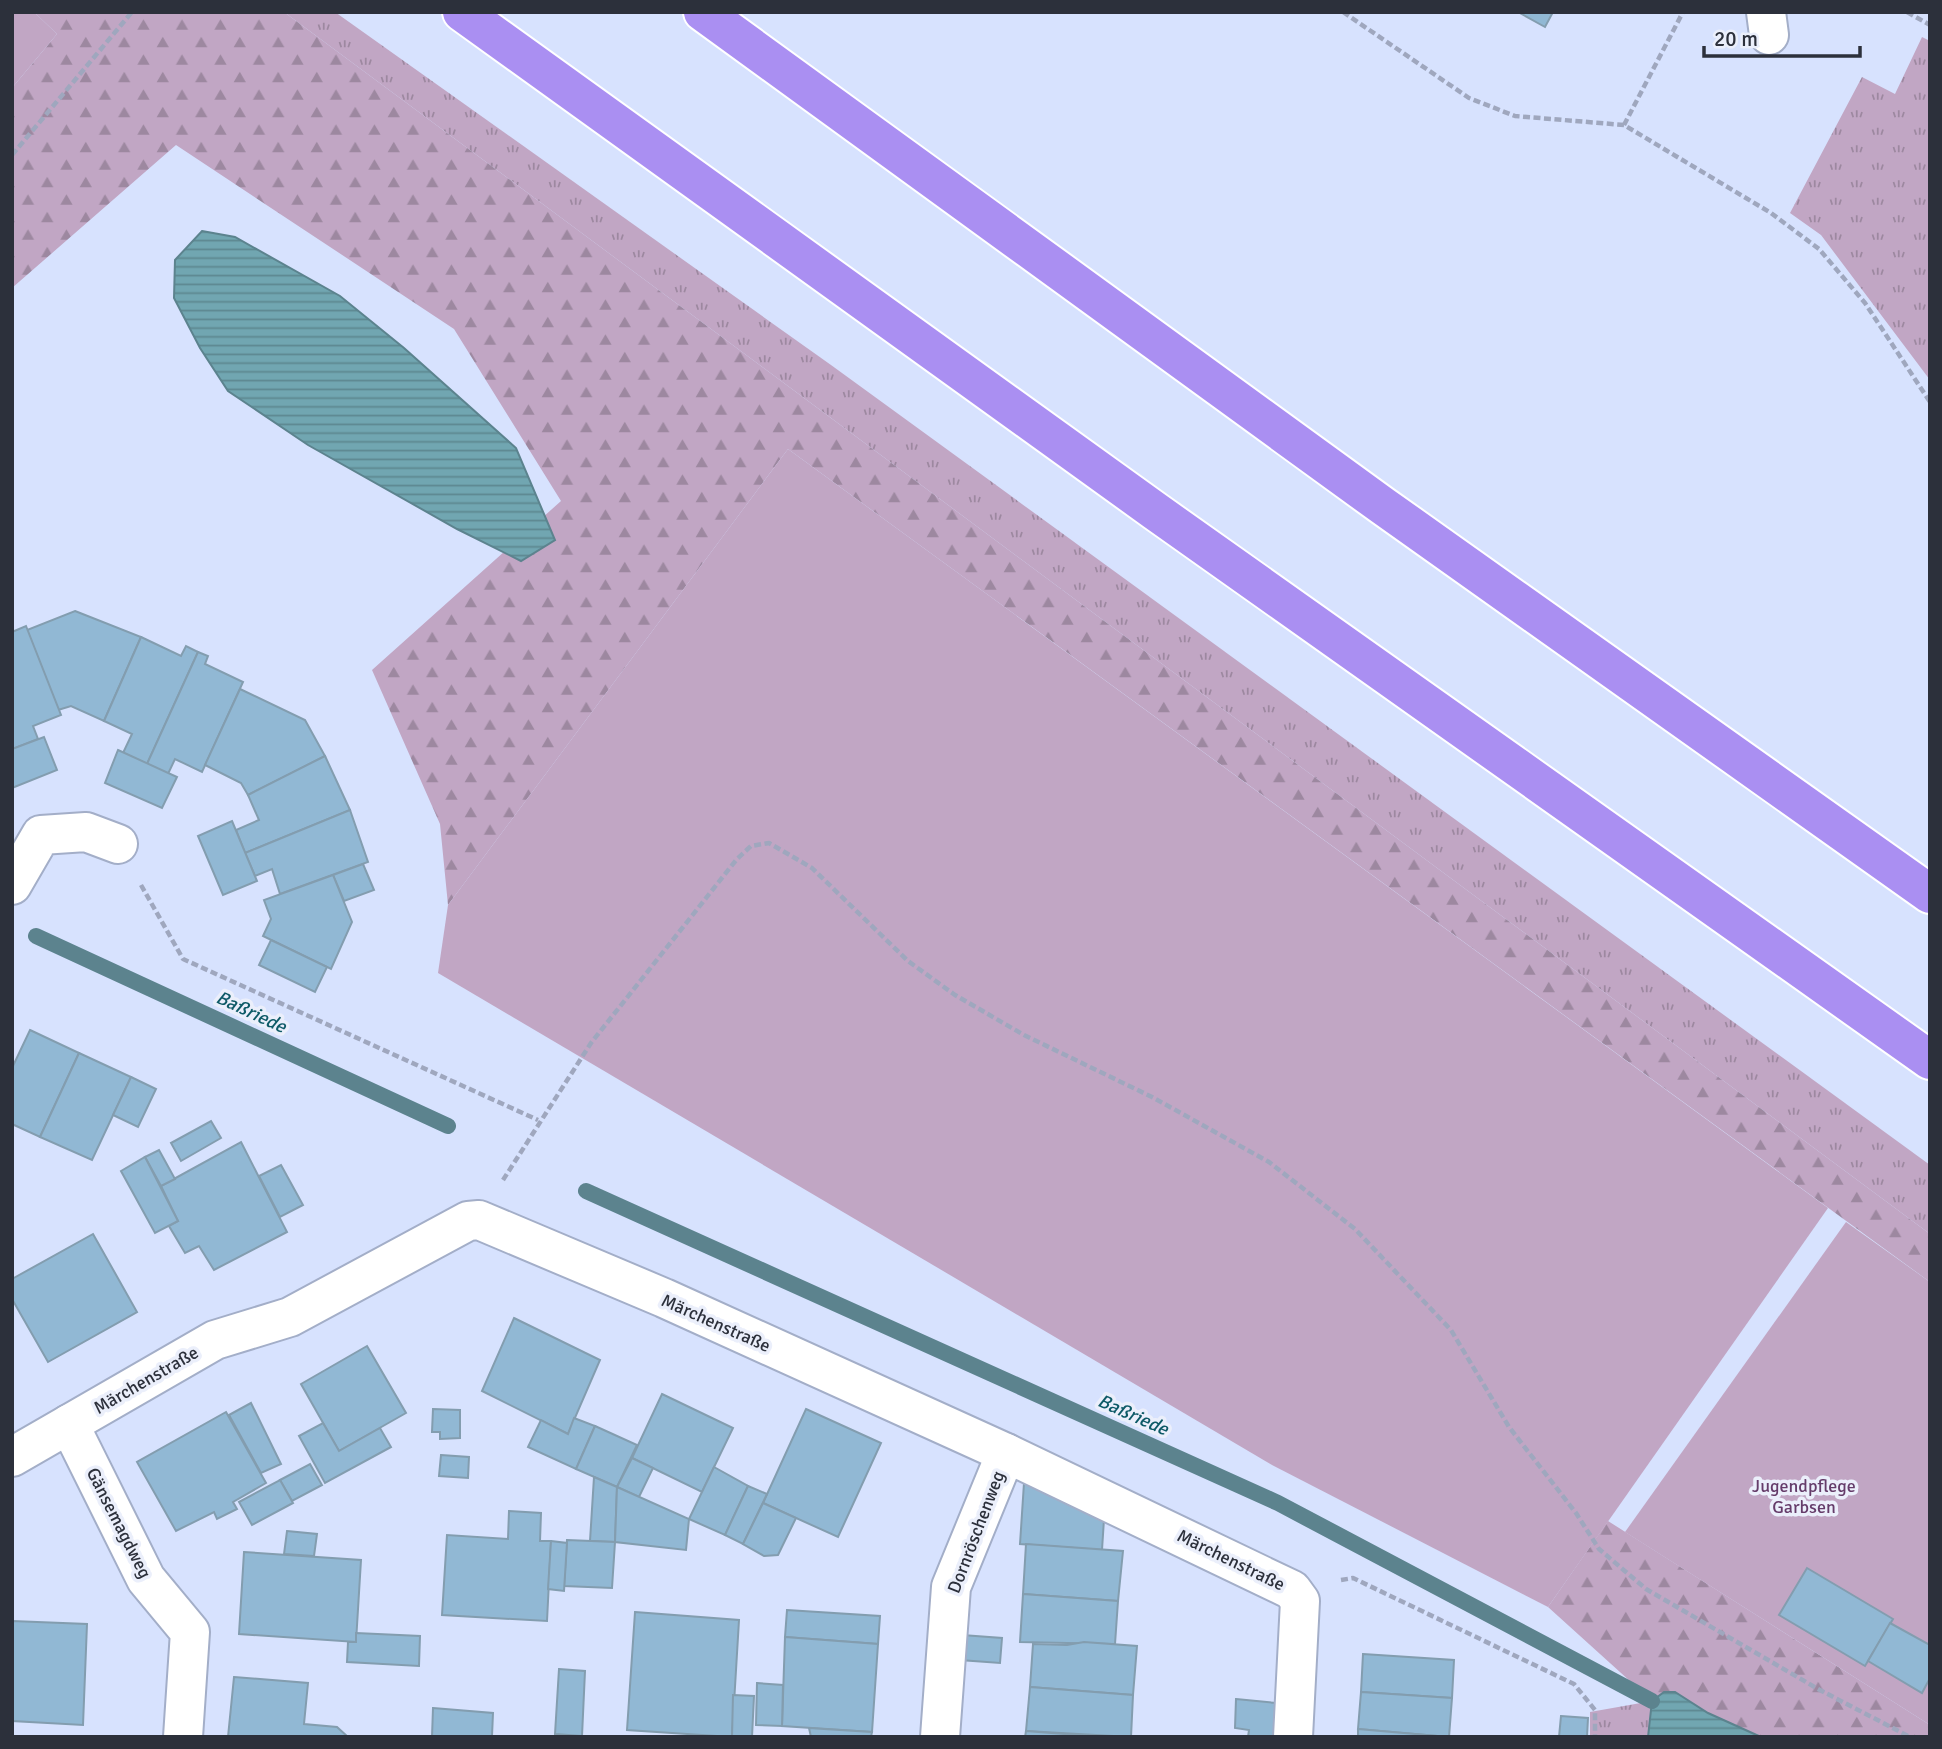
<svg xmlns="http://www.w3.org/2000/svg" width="1942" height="1749" font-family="Signika,sans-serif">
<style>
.grass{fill:url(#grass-tufts)}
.forest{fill:url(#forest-firs)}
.park{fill:#c1a6c4}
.water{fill:url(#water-rules);stroke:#5c838e;stroke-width:2}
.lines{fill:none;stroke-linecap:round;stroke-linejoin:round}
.stream{stroke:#5c838e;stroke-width:16}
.building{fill:#91b8d4;stroke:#839daf;stroke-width:2}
.street-casing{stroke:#a3aec8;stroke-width:42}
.highway-casing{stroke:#fff;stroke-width:42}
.path{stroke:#9fa7be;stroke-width:4.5;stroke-dasharray:7 3.5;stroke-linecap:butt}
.street{stroke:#fff;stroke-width:38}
.highway{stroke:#aa8ff2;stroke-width:38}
.labels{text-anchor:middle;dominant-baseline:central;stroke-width:7;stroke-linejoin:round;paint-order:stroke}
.street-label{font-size:18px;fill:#2c303b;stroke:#ebeffb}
.park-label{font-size:18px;fill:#653c6a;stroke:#ebeffb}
.water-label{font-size:19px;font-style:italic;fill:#0e5a67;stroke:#ebeffb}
</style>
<defs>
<pattern id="grass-tufts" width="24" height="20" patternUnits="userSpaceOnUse" patternTransform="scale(1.75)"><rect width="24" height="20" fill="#c1a6c4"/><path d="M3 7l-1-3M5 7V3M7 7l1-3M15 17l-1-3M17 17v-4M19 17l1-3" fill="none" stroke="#9d88a0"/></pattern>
<pattern id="forest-firs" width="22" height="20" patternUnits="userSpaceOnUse" patternTransform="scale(1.75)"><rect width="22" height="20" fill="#c1a6c4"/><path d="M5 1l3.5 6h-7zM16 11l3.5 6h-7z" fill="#9d88a0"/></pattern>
<pattern id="water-rules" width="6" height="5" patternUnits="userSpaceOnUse" patternTransform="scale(1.75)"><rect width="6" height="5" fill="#71a6b1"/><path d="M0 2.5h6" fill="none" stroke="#5d8891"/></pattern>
</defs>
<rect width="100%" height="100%" fill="#d7e2fe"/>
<g class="grass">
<path d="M 284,12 L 335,12 L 831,365 L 1930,1165 L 1930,1234 Z"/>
<path d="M 1922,37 L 1930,41 L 1930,380 L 1821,235 L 1790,213 L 1862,77 L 1895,94 Z"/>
<path d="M 1652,1701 L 1648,1737 L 1590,1737 L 1590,1712 Z"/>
</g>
<g class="forest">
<path d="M 34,12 L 284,12 L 1930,1234 L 1930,1282 L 788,449 L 448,905 L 440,824 L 372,670 L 561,501 L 454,329 L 176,145 L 12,288 L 12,88 L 57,34 Z"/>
<path d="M 1608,1521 L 1930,1725 L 1930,1737 L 1761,1737 L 1708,1713 L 1675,1692 L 1664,1692 L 1652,1701 L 1548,1607 Z"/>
</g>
<g class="park">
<path d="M 12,12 L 34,12 L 57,34 L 12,88 Z"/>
<path d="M 788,449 L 1828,1208 L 1548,1607 L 1272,1465 L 438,973 L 448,905 Z"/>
<path d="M 1846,1222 L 1930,1282 L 1930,1725 L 1625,1532 Z"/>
</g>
<g class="water">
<path d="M 202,231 L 235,237 L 340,296 L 404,348 L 516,448 L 555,540 L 521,561 L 457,529 L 308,445 L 228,391 L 200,348 L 174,298 L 175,260 Z"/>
<path d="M 1664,1692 L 1675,1692 L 1708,1713 L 1761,1737 L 1648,1737 L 1652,1701 Z"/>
</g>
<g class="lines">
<g class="stream">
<path d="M 36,936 L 448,1126"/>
<path d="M 586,1191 L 1278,1503 L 1652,1701"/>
</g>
</g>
<g class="building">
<path d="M 1518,12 L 1553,12 L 1545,27 Z"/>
<path d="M 75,611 L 141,637 L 104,721 L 71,706 L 58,710 L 27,630 Z"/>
<path d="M 26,626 L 61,715 L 33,726 L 38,739 L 13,749 L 12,632 Z"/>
<path d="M 141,637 L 181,656 L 186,646 L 198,652 L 147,764 L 123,753 L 132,734 L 104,721 Z"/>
<path d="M 198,652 L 208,656 L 205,664 L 243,682 L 202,772 L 175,759 L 168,774 L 147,764 Z"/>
<path d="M 240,689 L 305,720 L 325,756 L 248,795 L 241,783 L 205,765 Z"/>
<path d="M 44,737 L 57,770 L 12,788 L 12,749 Z"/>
<path d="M 118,750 L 177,777 L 162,808 L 105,783 Z"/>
<path d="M 325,756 L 350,810 L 245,853 L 236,830 L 259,820 L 248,795 Z"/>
<path d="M 350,810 L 368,862 L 280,894 L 272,869 L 255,876 L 245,853 Z"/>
<path d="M 232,821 L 257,881 L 223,895 L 198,836 Z"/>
<path d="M 363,864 L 374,890 L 344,901 L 333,875 Z"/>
<path d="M 333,875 L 352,922 L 331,969 L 263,936 L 271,919 L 264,900 Z"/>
<path d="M 271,940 L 327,967 L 315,992 L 259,965 Z"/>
<path d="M 30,1030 L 79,1053 L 40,1137 L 12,1124 L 12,1068 Z"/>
<path d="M 79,1053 L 131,1077 L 92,1160 L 40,1137 Z"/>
<path d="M 131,1077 L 156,1089 L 138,1127 L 113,1115 Z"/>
<path d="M 211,1121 L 221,1138 L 181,1161 L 171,1143 Z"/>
<path d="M 241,1142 L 287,1232 L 214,1270 L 199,1246 L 185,1253 L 169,1226 L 178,1221 L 161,1186 Z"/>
<path d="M 159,1150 L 175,1179 L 161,1186 L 145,1157 Z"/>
<path d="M 145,1157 L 178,1221 L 155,1233 L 121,1171 Z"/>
<path d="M 281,1165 L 303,1205 L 280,1217 L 259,1176 Z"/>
<path d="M 93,1234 L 137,1312 L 48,1362 L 12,1299 L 12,1279 Z"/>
<path d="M 514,1318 L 600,1360 L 568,1434 L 482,1391 Z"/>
<path d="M 367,1346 L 406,1413 L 339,1451 L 301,1384 Z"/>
<path d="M 662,1394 L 733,1428 L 702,1492 L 632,1458 Z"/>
<path d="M 251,1403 L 281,1464 L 261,1473 L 229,1415 Z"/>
<path d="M 433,1409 L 460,1410 L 460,1438 L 440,1439 L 440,1432 L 432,1432 Z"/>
<path d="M 806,1409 L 881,1443 L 838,1537 L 763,1503 Z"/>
<path d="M 226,1412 L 266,1483 L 233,1502 L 237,1509 L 217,1519 L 214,1512 L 176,1531 L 137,1462 Z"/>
<path d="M 574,1418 L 595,1426 L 576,1469 L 528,1447 L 541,1420 L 568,1434 Z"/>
<path d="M 323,1423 L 339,1451 L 380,1428 L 391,1447 L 325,1483 L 299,1436 Z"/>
<path d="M 595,1426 L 637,1445 L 617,1487 L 576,1469 Z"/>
<path d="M 441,1455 L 469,1457 L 468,1478 L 439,1476 Z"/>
<path d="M 632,1458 L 653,1468 L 639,1497 L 617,1487 Z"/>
<path d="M 310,1464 L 322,1485 L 292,1501 L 280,1480 Z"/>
<path d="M 714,1467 L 748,1486 L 725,1535 L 689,1519 Z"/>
<path d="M 594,1477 L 617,1487 L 615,1542 L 590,1541 Z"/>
<path d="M 280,1480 L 293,1503 L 252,1525 L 239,1502 Z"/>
<path d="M 1024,1483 L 1104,1519 L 1102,1550 L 1020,1544 Z"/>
<path d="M 748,1486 L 767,1494 L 743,1544 L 725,1535 Z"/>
<path d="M 617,1487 L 689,1519 L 686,1550 L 615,1542 Z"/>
<path d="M 763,1503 L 796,1518 L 778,1555 L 764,1556 L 743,1544 Z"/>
<path d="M 509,1511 L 541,1513 L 540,1541 L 551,1541 L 547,1621 L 442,1615 L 447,1535 L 508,1539 Z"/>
<path d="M 287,1531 L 317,1534 L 314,1556 L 284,1554 Z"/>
<path d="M 567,1540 L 615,1542 L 612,1588 L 564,1586 Z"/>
<path d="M 551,1541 L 567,1543 L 564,1591 L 548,1589 Z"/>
<path d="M 1026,1544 L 1123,1551 L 1118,1601 L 1023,1594 Z"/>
<path d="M 244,1552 L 361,1560 L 356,1642 L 239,1634 Z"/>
<path d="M 1807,1568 L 1893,1619 L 1865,1666 L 1779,1615 Z"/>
<path d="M 1023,1594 L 1118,1601 L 1115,1644 L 1020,1642 Z"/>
<path d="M 787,1610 L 880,1616 L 878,1644 L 785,1637 Z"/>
<path d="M 635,1612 L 739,1620 L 732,1737 L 627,1730 Z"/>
<path d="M 12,1621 L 87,1624 L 83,1725 L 12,1721 Z"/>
<path d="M 1890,1623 L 1930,1645 L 1930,1678 L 1922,1693 L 1868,1661 Z"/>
<path d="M 356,1633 L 420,1636 L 419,1666 L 347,1662 L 348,1642 L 356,1642 Z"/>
<path d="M 962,1635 L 1002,1638 L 1000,1663 L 960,1660 Z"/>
<path d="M 785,1637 L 878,1644 L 872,1732 L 782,1726 Z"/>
<path d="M 1084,1642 L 1137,1646 L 1133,1695 L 1030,1687 L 1033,1644 L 1067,1645 Z"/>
<path d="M 1363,1654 L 1454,1660 L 1452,1698 L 1361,1692 Z"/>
<path d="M 559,1669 L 585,1671 L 582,1736 L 555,1734 Z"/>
<path d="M 234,1677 L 308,1683 L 304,1724 L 337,1727 L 348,1737 L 228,1737 Z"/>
<path d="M 757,1683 L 783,1685 L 782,1726 L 756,1725 Z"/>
<path d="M 1030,1687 L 1133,1695 L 1131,1737 L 1026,1731 Z"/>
<path d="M 1361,1692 L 1452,1698 L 1449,1737 L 1358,1729 Z"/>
<path d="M 733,1695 L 754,1696 L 752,1737 L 732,1737 Z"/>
<path d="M 1236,1699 L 1276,1703 L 1274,1737 L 1248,1737 L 1249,1730 L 1235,1728 Z"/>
<path d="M 433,1708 L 493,1713 L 492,1736 L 501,1737 L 432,1737 Z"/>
<path d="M 1561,1716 L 1588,1718 L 1587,1737 L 1559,1737 Z"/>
<path d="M 809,1728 L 824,1729 L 872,1732 L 871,1737 L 811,1737 Z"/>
<path d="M 1358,1729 L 1449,1737 L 1358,1737 Z"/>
<path d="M 1026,1731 L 1102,1737 L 1025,1737 Z"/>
</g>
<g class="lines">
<g class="street-casing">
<g id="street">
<path d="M 1766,12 L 1769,35"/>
<path d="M 12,885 L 41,835 L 86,832 L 118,844"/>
<path d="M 69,1424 L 146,1579 L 190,1632 L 183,1737"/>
<path d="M 12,1457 L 215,1340 L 290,1317 L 468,1221 L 479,1220 L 664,1298 L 1006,1453 L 1292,1590 L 1300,1601 L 1293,1737"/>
<path d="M 940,1737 L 951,1587 L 1006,1453"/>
</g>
</g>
<g class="highway-casing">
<g id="highway">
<path d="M 462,12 L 1155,511 L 1930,1060"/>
<path d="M 703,12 L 1383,506 L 1930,894"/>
</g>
</g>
<g class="path">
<path d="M 1343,12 L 1469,98 L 1515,116 L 1624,125 L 1771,213 L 1819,249 L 1865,303 L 1930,402"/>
<path d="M 1907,12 L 1930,25"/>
<path d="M 1624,125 L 1683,12"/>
<path d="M 12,155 L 132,12"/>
<path d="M 141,885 L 183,959 L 538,1120"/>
<path d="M 503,1180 L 591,1043 L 737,859 L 751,846 L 769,843 L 812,868 L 908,961 L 955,995 L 1024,1035 L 1152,1097 L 1269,1162 L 1355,1229 L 1451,1330 L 1509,1427 L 1576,1513 L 1599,1549 L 1646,1589 L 1818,1689 L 1910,1737"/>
<path d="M 1341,1580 L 1353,1578 L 1574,1684 L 1595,1710 L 1595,1737"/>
</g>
<use href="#street" class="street"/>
<use href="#highway" class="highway"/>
</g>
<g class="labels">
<g class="street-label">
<text transform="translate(716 1323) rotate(24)">Märchenstraße</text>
<text transform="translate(146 1380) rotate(-30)">Märchenstraße</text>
<text transform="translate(119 1523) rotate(63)">Gänsemagdweg</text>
<text transform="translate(976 1532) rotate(-69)">Dornröschenweg</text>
<text transform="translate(1231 1560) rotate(26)">Märchenstraße</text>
</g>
<g class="park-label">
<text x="1804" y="1486">Jugendpflege<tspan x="1804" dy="21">Garbsen</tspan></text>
</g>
<g class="water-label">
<text transform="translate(251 1012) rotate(25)">Baßriede</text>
<text transform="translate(1133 1415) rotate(24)">Baßriede</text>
</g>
</g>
<rect width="1942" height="1749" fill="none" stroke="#2c303b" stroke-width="28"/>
<path d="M1704 46v10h156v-10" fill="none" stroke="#2c303b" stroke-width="3.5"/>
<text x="1714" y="46" font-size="21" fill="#2c303b" stroke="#ebeffb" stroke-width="5" paint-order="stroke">20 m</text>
</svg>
